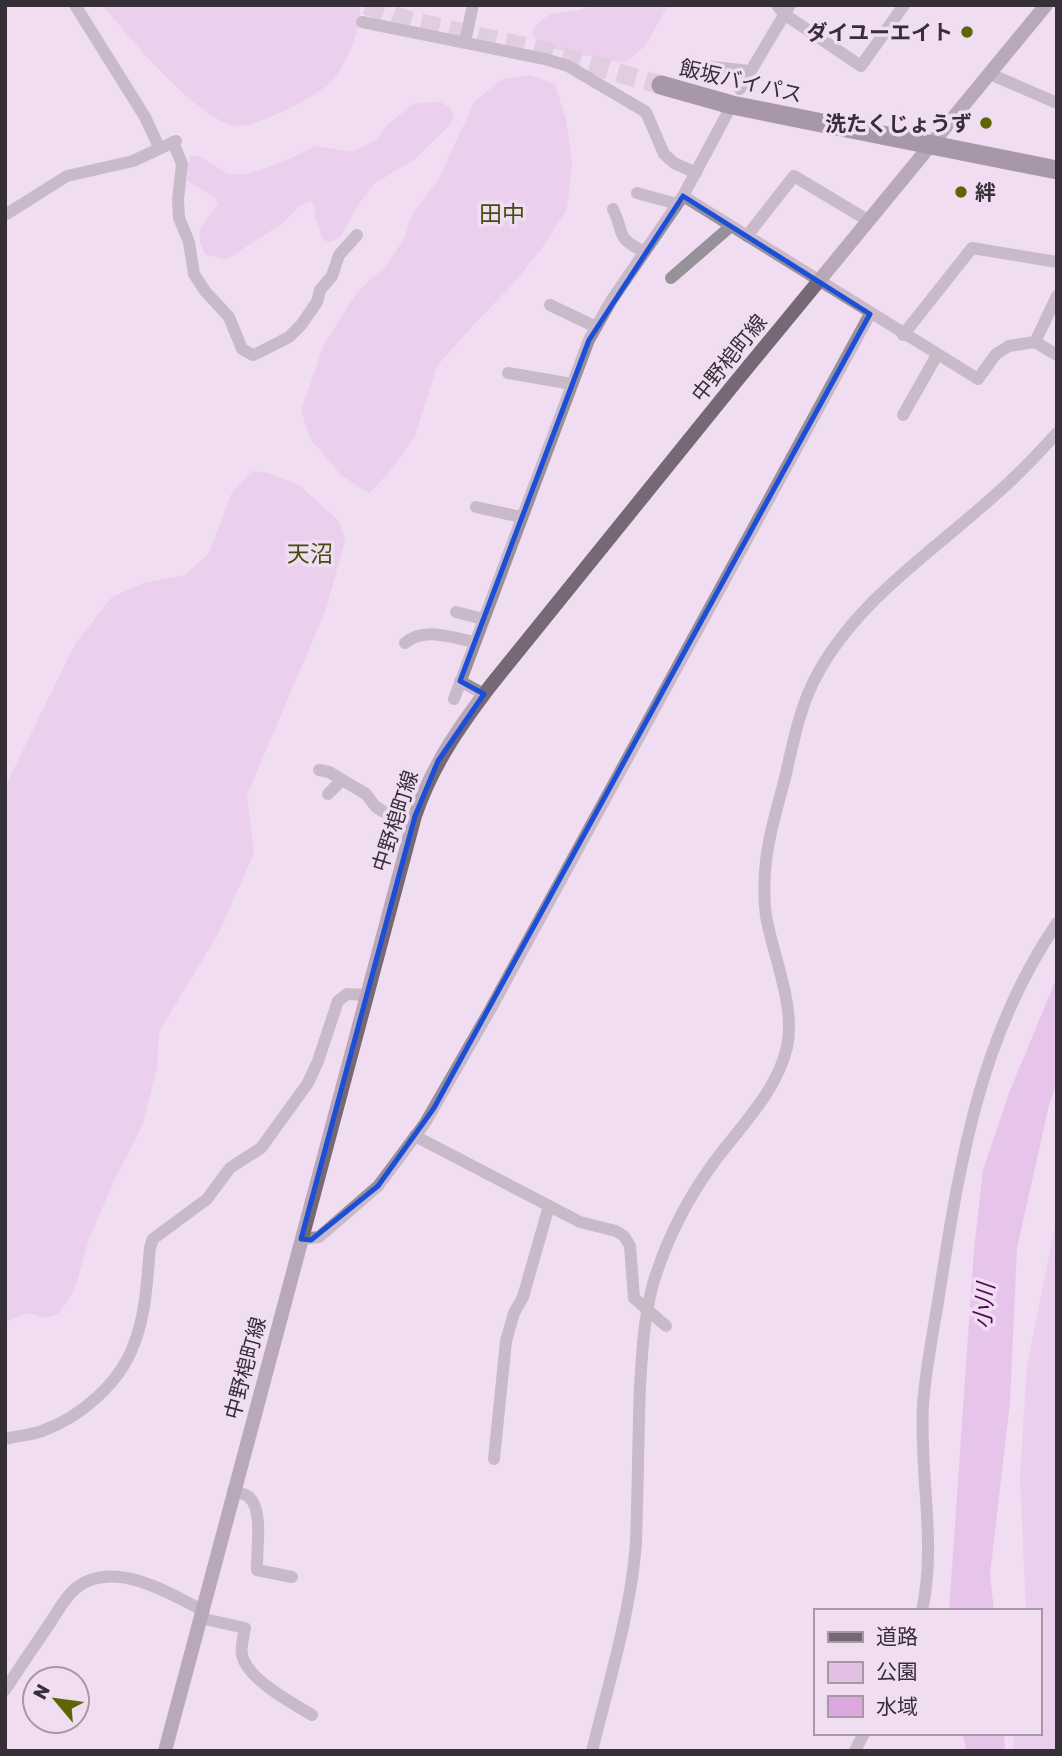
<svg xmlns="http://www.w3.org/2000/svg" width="1062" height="1756" font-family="Rubik,'Noto Sans JP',sans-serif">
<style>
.green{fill:#e2c0e4}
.water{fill:#dca7df}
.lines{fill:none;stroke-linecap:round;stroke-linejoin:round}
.trunk-tunnel{stroke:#ccbacd;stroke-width:19;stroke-dasharray:19 10;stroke-linecap:butt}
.minor{stroke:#999199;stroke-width:12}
.secondary{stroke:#756975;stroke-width:14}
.trunk{stroke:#504251;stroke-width:19}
.marked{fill:none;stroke:#1d4ed8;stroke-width:5;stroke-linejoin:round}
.poi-dot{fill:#5d6504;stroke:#f1ddf2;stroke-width:2.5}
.labels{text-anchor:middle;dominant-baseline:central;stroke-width:7;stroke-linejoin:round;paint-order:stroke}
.poi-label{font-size:21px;font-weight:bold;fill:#372f37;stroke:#f1ddf2;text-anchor:end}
.street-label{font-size:21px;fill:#372f37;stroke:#f1ddf2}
.neighbourhood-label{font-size:23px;fill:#464b10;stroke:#f1ddf2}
.water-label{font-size:23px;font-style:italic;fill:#4b0a50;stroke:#f1ddf2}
</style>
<rect width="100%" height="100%" fill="#f1ddf2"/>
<g class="green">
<path d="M 103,5 L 360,5 C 361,29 348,61 333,80 C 318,96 253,131 232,125 C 194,115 128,37 103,5 Z"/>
<path d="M 591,5 L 668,5 L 646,45 L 627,62 C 613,62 601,58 587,56 C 567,53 551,50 534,37 L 533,30 C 552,2 572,18 591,5 Z"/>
<path d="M 530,75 L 555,84 L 566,120 L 572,162 L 567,209 L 542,248 L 514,283 L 477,321 L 437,366 L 415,436 L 391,470 L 369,493 L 342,476 L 311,440 L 301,411 L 324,344 L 358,291 L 385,267 L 404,239 L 412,214 L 438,180 L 475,101 L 503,79 Z"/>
<path d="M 440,102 L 449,107 L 454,115 L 449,126 L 415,159 L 374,184 L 358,205 L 340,238 L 330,242 L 323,240 L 315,217 L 315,206 L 310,201 L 299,206 L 284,222 L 226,260 L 205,254 L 200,243 L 199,230 L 218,205 L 215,197 L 187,181 L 189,157 L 198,155 L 228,174 L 247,174 L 278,164 L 316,146 L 352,152 L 377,140 L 387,125 L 415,103 Z"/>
<path d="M 252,471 L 268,473 L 299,485 L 339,521 L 345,540 L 326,609 L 247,795 L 254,853 L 218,934 L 159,1032 L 157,1068 L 142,1126 L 113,1183 L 89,1239 L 75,1289 L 58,1314 L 45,1318 L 29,1313 L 5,1322 L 5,787 L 75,644 L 112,597 L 144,583 L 185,575 L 209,553 L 232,492 Z"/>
<path d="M 1057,1216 L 1057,1751 L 1012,1751 L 1015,1733 L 1039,1733 L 1039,1611 L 1026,1611 L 1020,1476 L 1027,1366 Z"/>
</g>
<g class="water">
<path d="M 1057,977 L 1057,1083 L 1049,1105 L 1017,1248 L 1010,1402 L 990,1575 L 994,1611 L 949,1611 L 974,1250 L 983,1170 L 1009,1093 Z"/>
<path d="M 963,1733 L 1004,1733 L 1005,1751 L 966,1751 Z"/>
</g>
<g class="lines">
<path class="trunk-tunnel" d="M 366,5 L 407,20 L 540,50 L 661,85"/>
<g class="minor">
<path d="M 75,5 L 145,117 L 159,147"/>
<path d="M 777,5 L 784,14 L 861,66 L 904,5"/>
<path d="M 362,22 L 545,59 L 568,66 L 646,112 L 664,154 L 674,163 L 696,173"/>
<path d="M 465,42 L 473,5"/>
<path d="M 696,65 L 749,71"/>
<path d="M 990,74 L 1057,103"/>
<path d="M 740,89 L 790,5"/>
<path d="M 173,142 L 182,164 L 178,199 L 179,218 L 189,242 L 194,274 L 205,291 L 229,317 L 242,349 L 253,355 L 258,353 L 289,337 L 301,325 L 317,302 L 320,290 L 332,276 L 339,255 L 357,235"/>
<path d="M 637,193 L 677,204"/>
<path d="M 683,196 L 978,379 L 996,354 L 1009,346 L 1035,342 L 1057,355"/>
<path d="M 613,209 C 626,236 614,236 644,252"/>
<path d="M 5,215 L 67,176 L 133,161 L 176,141"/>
<path d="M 747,236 L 794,176 L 869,221"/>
<path d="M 671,278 L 731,226"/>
<path d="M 550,305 L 596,327"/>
<path d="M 903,335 L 972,248 L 1057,262"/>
<path d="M 1035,342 L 1057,296"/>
<path d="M 508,373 L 572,384"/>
<path d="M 903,415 L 937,355"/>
<path d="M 476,507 L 521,517"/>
<path d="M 456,612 L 483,619"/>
<path d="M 405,643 C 424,626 452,638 475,642"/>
<path d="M 460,681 L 484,694"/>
<path d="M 454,699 L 589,340 L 611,301 L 683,196 L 727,114"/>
<path d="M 319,770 L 329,772 L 366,794 L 375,806 L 382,811 L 413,821"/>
<path d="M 328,794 L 342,780"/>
<path d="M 415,1136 L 580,1222 L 616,1231 L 624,1236 L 630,1246 L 634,1298 L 666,1326"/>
<path d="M 301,1239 L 319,1237 L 378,1186 L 425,1123 L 490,1010 L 870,314"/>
<path d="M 5,1439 C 18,1436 30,1435 42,1431 C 81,1417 120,1383 134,1344 C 146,1314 147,1280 150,1248 L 153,1239 L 207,1199 L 230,1168 L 261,1148 L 308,1083 L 318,1061 L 338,1001 L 347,994 L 367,995"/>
<path d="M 494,1459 L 506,1341 L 514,1313 L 523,1297 L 549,1206"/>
<path d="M 233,1491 C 238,1493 246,1494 249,1497 C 264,1510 256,1552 257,1570 L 292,1577"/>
<path d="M 922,1611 C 937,1543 919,1473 923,1404 C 926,1364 935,1323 941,1283 C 961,1155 982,1033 1057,923"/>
<path d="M 200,1618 L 245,1628 C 244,1636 240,1648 242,1655 C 247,1679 292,1703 312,1715"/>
<path d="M 5,1690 C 20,1667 35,1645 50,1623 C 58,1611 65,1597 76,1588 C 113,1559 168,1592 202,1610"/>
<path d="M 592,1751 C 608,1686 632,1607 636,1541 C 638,1489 638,1438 640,1386 C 642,1351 644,1317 653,1284 C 666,1241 686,1201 712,1165 C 738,1129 777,1092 787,1047 C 796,1007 773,956 766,916 C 764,902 764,886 765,872 C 767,840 777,809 785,778 C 793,743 800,705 818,673 C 860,598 932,552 994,496 C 1016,477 1037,455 1057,433"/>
<path d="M 855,1751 L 864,1733"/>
</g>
<path class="secondary" d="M 165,1751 L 415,816 C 432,766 459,727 491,685 L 734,384 L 1046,5"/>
<path class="trunk" d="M 661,85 L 732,105 L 1057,170"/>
</g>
<path d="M0 0H1062V1756H0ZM 683,196 L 870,314 L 434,1108 L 378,1186 L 311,1240 L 301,1239 L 415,816 L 438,761 L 484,694 L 460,681 L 589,340 Z" fill="#f1ddf2" fill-opacity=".55" fill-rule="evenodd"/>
<path class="marked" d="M 683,196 L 870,314 L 434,1108 L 378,1186 L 311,1240 L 301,1239 L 415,816 L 438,761 L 484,694 L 460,681 L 589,340 Z"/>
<g class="poi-dot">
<circle cx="967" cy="32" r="7"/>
<circle cx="986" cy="123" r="7"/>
<circle cx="961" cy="192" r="7"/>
</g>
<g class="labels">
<g class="poi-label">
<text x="953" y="32">ダイユーエイト</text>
<text x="972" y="123">洗たくじょうず</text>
<text x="975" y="192" text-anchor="start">絆</text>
</g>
<g class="street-label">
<text transform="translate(741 81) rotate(13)">飯坂バイパス</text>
<text transform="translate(729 358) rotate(-51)">中野梍町線</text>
<text transform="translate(395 821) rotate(-72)">中野梍町線</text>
<text transform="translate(245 1368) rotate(-75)">中野梍町線</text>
</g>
<g class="neighbourhood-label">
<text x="502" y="214">田中</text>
<text x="310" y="554">天沼</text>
</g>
<g class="water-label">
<text transform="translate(984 1306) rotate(-85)">小川</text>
</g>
</g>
<rect width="1062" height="1756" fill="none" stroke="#372f37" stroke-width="14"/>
<rect x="814" y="1609" width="228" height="126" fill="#f1ddf2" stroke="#a797a7" stroke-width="2"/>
<rect x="828" y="1632" width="35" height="10" fill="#756975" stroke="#a797a7" stroke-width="2"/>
<text x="876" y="1644" font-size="21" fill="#372f37">道路</text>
<rect x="828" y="1662" width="35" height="21" fill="#e2c0e4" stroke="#a797a7" stroke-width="2"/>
<text x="876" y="1679" font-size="21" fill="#372f37">公園</text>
<rect x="828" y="1696" width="35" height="21" fill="#dca7df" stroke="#a797a7" stroke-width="2"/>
<text x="876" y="1714" font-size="21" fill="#372f37">水域</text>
<g transform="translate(56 1700) rotate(299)"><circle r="33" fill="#f1ddf2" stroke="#a797a7" stroke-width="2"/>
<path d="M0-5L12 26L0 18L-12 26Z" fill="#5d6504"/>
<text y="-10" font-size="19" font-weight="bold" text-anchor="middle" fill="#372f37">N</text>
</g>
</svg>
